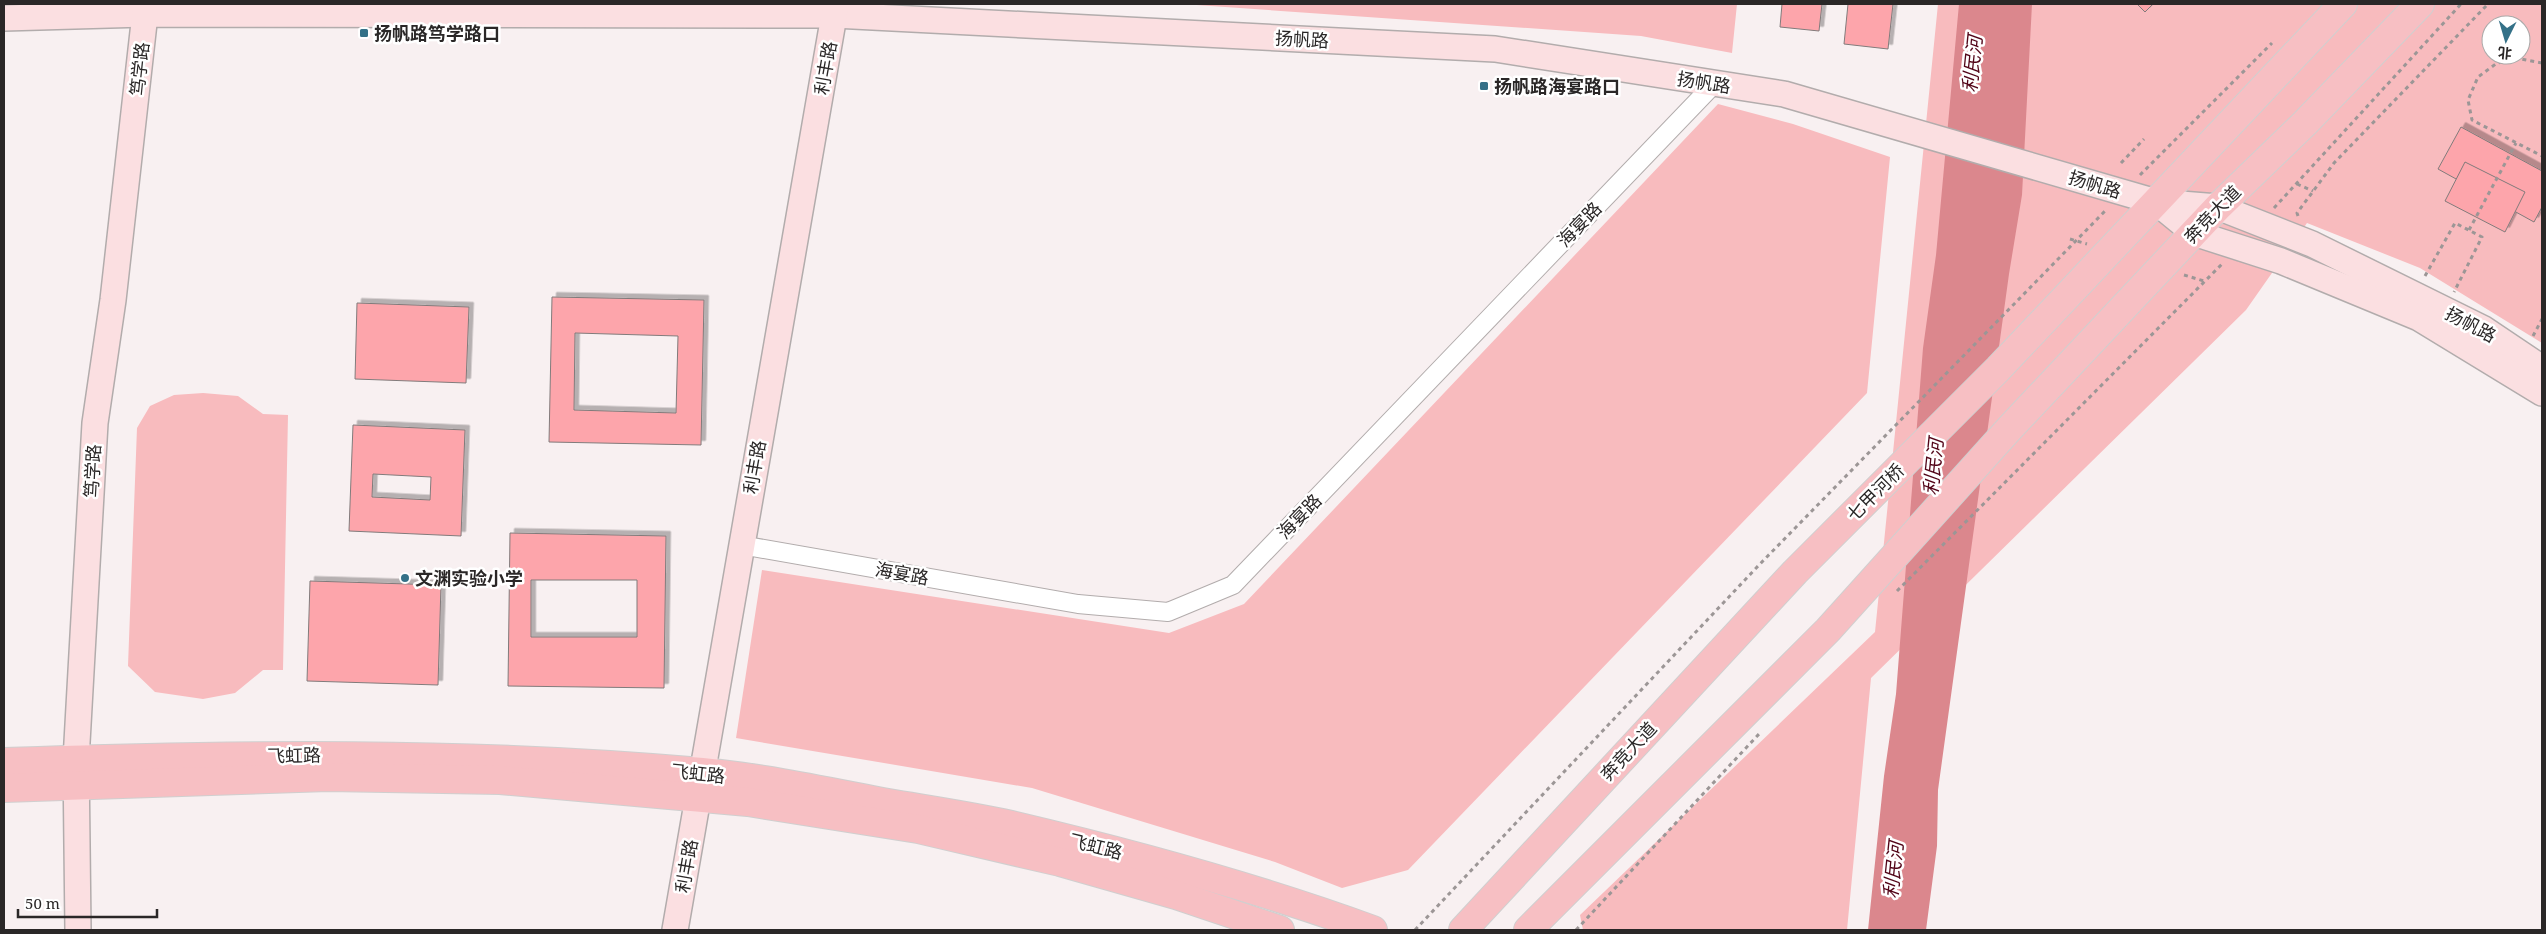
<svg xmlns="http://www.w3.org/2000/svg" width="2546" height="934" font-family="'Noto Serif','Noto Sans SC',serif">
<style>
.green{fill:#f8bbbe;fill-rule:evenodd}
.water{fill:#db878d}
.building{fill:#fda5ab;stroke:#817b7b;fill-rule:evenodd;filter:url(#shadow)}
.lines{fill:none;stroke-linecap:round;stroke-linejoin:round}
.street-casing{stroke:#b2acac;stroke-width:20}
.secondary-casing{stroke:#b2acac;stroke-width:28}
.primary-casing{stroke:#d0cfcf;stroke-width:30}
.path{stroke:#9c9696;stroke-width:3;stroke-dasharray:4 4;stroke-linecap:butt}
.street{stroke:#fff;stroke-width:18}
.secondary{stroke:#fbdfe1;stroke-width:25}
.primary{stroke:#f7bfc3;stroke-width:28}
.poi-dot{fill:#347188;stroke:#fff;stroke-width:2}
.labels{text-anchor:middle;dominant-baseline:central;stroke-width:5;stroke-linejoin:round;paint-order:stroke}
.poi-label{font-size:18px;font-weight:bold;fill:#2a2727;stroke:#fff;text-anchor:start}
.street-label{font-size:18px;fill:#2a2727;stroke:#fff}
.water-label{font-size:19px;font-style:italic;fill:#520518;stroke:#fff}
</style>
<defs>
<filter id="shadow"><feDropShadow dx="4.5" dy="-4.5" stdDeviation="0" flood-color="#0004"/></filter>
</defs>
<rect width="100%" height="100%" fill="#f8f0f1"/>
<g class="green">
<path d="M 1182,4 L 1737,4 L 1732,53 L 1641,36 Z"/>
<path d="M 1938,4 L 2542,4 L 2542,343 L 2420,268 L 2307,223 L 2246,310 L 1871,678 L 1847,930 L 1583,930 L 1580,915 L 1875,632 ZM 2491,25 L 2521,25 L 2521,55 L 2491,55 Z"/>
<path d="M 1718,104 L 1793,124 L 1890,157 L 1867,393 L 1408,870 L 1342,888 L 1275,862 L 1032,788 L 736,738 L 762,570 L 1169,633 L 1244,604 Z"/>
<path d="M 203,393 L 238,396 L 263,414 L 288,415 L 283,670 L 263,670 L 235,693 L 203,699 L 155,692 L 128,666 L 137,428 L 150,406 L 174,395 Z"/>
</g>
<path class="water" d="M 1959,4 L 2032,4 L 2022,195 L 2009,274 L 1938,790 L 1937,846 L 1926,930 L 1868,930 L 1884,776 L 1896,694 L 1923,348 L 1936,255 Z"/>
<g class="building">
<path d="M 1782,4 L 1822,4 L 1819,31 L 1780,27 Z"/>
<path d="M 1848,4 L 1893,4 L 1888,49 L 1844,44 Z"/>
<path d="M 2137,4 L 2153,4 L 2145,12 Z"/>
<path d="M 2461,127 L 2542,171 L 2542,207 L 2534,222 L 2438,169 Z"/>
<path d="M 2465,162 L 2525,192 L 2505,232 L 2445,201 Z"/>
<path d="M 552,297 L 704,300 L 701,445 L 549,442 ZM 575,333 L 678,336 L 676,413 L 574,410 Z"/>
<path d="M 357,303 L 469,307 L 466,383 L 355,379 Z"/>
<path d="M 353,425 L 465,430 L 461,536 L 349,531 ZM 373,474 L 431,477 L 430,500 L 372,497 Z"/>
<path d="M 510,533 L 666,536 L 664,688 L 508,686 ZM 531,580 L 637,580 L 637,637 L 531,637 Z"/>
<path d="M 310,581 L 441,585 L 438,685 L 307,681 Z"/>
</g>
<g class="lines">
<g class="street-casing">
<path id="street" d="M 741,545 L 1078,604 L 1168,612 L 1233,585 L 1714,84"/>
</g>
<g class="secondary-casing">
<g id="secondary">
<path d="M 4,18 L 145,14 L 834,15 L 1495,49 L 1784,94 L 2156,202 L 2218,207 L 2312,244 L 2484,329 L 2542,368"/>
<path d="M 2156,202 L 2194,233 L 2281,261 L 2419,318 L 2542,393"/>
<path d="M 78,930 L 76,760 L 95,423 L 113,300 L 145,14"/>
<path d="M 675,930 L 836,4"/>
</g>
</g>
<g class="primary-casing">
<g id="primary">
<path d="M 4,762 C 236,754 470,751 702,772 C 764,778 826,791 888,803 C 929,810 971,816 1011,825 C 1134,854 1255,887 1373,930"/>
<path d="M 4,788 L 328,777 L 500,780 L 748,802 L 918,829 L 1060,862 L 1176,895 L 1280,930"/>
<path d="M 1463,930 L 1795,572 L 1998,369 L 2343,4"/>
<path d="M 1528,930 L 1828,630 L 2009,429 L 2218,207 L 2305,123 L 2420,4"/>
</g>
</g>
<g class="path">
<path d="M 2542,63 L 2521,59 L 2497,63 L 2478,77 L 2468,100 L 2472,120 L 2542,156"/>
<path d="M 2121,163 L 2144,139"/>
<path d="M 2140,175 L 2272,43"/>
<path d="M 2297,184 L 2313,191"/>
<path d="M 2274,208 L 2461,4"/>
<path d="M 2298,216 L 2297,213 L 2334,163 L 2488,4"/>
<path d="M 2469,230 L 2516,143"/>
<path d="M 2070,239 L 2087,244"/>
<path d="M 2184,275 L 2204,281"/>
<path d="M 2425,276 L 2455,223 L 2482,237 L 2454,292"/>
<path d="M 2533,336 L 2542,319"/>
<path d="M 1897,591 L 2222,264"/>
<path d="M 1415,930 L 1759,565 L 2106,210"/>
<path d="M 1576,930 L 1759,734"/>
</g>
<use href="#street" class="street"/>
<use href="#secondary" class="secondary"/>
<use href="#primary" class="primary"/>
</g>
<g class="poi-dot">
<rect x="359" y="28" width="10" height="10" rx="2.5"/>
<rect x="1479" y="81" width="10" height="10" rx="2.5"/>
<circle cx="405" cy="578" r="5"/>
</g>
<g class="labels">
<g class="poi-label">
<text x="374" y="33">扬帆路笃学路口</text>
<text x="1494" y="86">扬帆路海宴路口</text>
<text x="415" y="578">文渊实验小学</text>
</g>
<g class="street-label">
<text transform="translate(1302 39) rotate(3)">扬帆路</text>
<text transform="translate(825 68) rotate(-80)">利丰路</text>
<text transform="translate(139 69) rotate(-84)">笃学路</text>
<text transform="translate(1704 82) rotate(9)">扬帆路</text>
<text transform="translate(2095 184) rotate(17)">扬帆路</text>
<text transform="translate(2212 214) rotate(-46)">奔竞大道</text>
<text transform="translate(1579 224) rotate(-46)">海宴路</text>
<text transform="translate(2471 324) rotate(28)">扬帆路</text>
<text transform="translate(754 467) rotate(-80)">利丰路</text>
<text transform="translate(92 471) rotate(-87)">笃学路</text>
<text transform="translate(1875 492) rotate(-45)">七甲河桥</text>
<text transform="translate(1299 516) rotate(-46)">海宴路</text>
<text transform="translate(902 573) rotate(10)">海宴路</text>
<text transform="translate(1628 751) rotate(-47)">奔竞大道</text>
<text transform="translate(294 755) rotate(-1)">飞虹路</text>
<text transform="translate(698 773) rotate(6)">飞虹路</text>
<text transform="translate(1096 846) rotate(14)">飞虹路</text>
<text transform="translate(686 866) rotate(-80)">利丰路</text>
</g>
<g class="water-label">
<text transform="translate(1972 64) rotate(-84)">利民河</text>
<text transform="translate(1933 467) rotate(-84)">利民河</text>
<text transform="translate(1893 870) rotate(-84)">利民河</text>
</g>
</g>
<rect width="2546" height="934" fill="none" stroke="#2a2727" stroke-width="10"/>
<g transform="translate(2506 40) rotate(185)"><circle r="24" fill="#ffffff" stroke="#aaa9a9"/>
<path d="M0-4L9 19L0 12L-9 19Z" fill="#347188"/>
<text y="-8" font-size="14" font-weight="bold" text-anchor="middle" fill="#2a2727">北</text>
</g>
<path d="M18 909v8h139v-8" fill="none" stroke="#2a2727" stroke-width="2.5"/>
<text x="25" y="909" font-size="15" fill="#2a2727" stroke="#ffffff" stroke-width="4" paint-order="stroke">50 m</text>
</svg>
